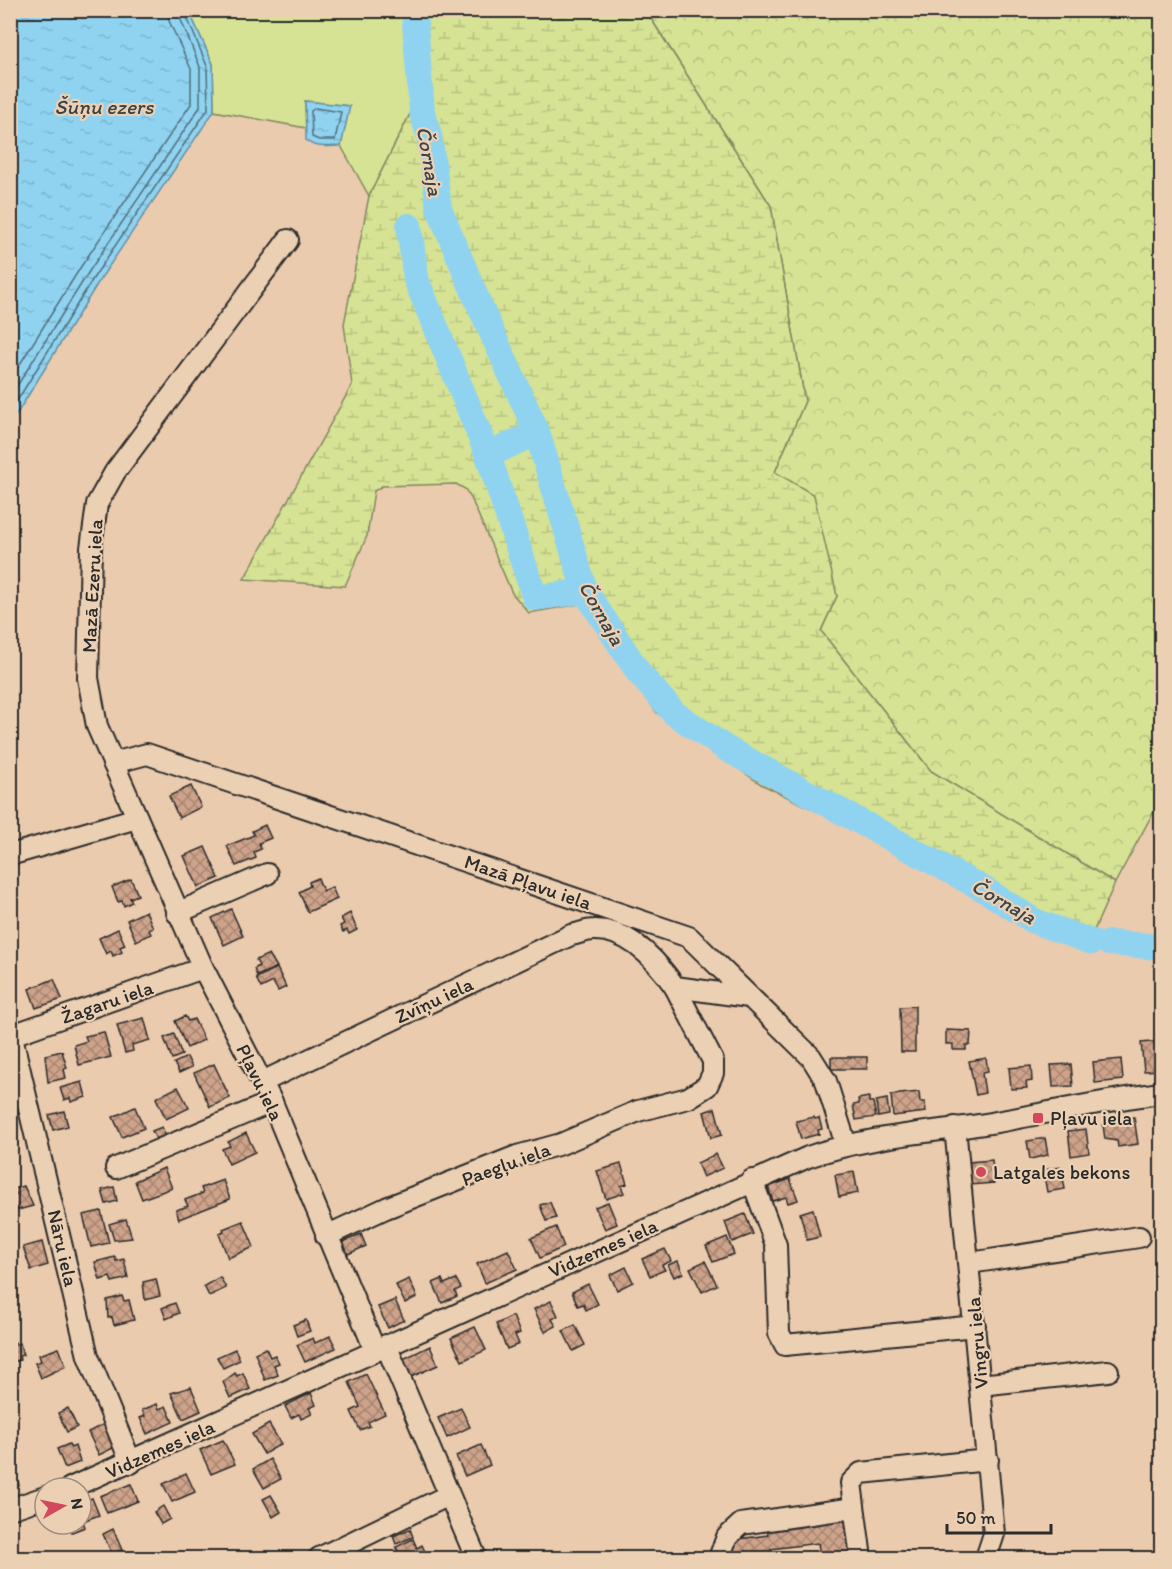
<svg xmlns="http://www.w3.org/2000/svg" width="1172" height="1569" font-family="Itim,sans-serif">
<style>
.green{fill:#d6e294;stroke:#808660;stroke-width:1.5}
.forest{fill:url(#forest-crowns);stroke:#808660;stroke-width:1.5}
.wetland{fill:url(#wetland-marsh);stroke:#808660;stroke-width:1.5}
.water{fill:url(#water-ripples);stroke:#6790a2;stroke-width:1.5}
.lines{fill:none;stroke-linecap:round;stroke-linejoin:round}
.shore{stroke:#536e7a;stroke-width:1.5}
.river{stroke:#8fd3f1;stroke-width:26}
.building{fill:url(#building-cross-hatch);stroke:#2b2b2b;stroke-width:1.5}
.minor-casing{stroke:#2b2b2b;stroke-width:24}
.minor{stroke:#ecd0b3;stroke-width:20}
.poi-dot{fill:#d1495b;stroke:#ecd0b3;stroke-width:2}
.labels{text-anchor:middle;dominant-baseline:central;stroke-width:4.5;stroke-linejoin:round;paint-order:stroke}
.street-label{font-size:20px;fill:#2b2b2b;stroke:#ecd0b3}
.poi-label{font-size:20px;fill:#2b2b2b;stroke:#ecd0b3;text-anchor:start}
.water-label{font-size:21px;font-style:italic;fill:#3a4449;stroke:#ecd0b3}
</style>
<defs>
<pattern id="forest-crowns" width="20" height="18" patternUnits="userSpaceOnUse" patternTransform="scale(1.5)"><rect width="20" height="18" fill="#d6e294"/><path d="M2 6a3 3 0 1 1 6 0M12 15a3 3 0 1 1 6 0" fill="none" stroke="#b8c280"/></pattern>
<pattern id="wetland-marsh" width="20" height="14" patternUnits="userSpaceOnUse" patternTransform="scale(1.5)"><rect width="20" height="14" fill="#d6e294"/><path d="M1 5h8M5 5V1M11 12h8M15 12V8" fill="none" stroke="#b8c280"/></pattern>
<pattern id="water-ripples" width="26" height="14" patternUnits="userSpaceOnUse" patternTransform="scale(1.5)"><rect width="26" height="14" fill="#8fd3f1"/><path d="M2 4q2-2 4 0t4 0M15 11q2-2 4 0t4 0" fill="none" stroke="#7cb5cf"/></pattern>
<pattern id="building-cross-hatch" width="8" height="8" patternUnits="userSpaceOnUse" patternTransform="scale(1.5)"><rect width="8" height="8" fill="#cea38a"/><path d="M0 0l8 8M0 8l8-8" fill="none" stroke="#a78571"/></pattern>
</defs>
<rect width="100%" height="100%" fill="#ebcbae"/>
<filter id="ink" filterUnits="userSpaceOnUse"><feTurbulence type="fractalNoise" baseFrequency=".0167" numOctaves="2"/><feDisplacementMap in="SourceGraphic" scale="12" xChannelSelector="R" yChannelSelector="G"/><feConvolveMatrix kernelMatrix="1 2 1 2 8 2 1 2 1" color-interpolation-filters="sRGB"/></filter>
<g filter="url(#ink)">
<path class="green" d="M 189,11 L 407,11 L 412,110 L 369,196 L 341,146 L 349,106 L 305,101 L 306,128 L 214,111 L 213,64 Z"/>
<path class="forest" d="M 646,11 L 1161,11 L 1161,811 L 1153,813 L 1115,883 L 931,771 L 821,631 L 837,596 L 775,472 L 805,401 L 771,206 Z"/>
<path class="wetland" d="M 407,11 L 646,11 L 771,206 L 805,401 L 775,472 L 814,495 L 837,596 L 821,631 L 931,771 L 1115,883 L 1086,948 L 1034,933 L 898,851 L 761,784 L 657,713 L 580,604 L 529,613 L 512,593 L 471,498 L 465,489 L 456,484 L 382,486 L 374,491 L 367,536 L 345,586 L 244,579 L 352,385 L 344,324 L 369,196 L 412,110 Z"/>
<g class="water">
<path d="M 11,10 L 189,11 L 213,64 L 214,111 L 101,278 L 11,423 Z"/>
<path d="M 305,101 L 350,106 L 341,146 C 329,146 314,149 306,140 Z"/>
</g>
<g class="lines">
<g class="shore">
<path d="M 315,108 L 341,112 L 335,140 L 319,140 L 312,137 L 311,111 Z"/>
<path d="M 10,380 L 82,265 L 191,104 L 191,69 L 169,21 L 168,10"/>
<path d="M 10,397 L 90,270 L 200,107 L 200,67 L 177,10"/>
<path d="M 10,412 L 96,274 L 208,109 L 207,66 L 184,10"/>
</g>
<g class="river">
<path d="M 414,10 L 422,112 L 429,135 L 439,208 L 478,302 L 537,432 L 585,591 L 639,673 L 674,713 L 727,749 L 987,891 L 1034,921 L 1092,942"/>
<path d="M 409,226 L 416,279 L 488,455 L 535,598 L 585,591"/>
<path d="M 488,455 L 537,432"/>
<path d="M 1109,943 L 1162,947"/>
</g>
</g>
<g class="building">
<path d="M 191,786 L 201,807 L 179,818 L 169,796 Z"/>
<path d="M 265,825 L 271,838 L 259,843 L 261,849 L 254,852 L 256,858 L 236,866 L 227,846 L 254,835 L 252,831 Z"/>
<path d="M 205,847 L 219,878 L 198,887 L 184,856 Z"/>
<path d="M 318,878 L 323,891 L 332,887 L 337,899 L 308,912 L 299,892 L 310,886 L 309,882 Z"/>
<path d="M 131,879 L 138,895 L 130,898 L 132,902 L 124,906 L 122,901 L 118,902 L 112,887 Z"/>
<path d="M 231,909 L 243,936 L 224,945 L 212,918 Z"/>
<path d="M 146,911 L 153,928 L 149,930 L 151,934 L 136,941 L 127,920 Z"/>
<path d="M 350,913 L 357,930 L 349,934 L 347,930 L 343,932 L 340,926 L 344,924 L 341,918 Z"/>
<path d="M 118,929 L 125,945 L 120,947 L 122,952 L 113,956 L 111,951 L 106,954 L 99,938 Z"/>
<path d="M 269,954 L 277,967 L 257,976 L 254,969 L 259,966 L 256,960 Z"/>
<path d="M 277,968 L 286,987 L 278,991 L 273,982 L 261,988 L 256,978 Z"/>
<path d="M 54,979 L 62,999 L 36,1008 L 29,989 Z"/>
<path d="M 915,1006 L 915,1052 L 901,1052 L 900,1007 Z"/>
<path d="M 185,1016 L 188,1021 L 194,1019 L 204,1040 L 187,1048 L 175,1021 Z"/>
<path d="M 144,1018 L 150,1040 L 132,1045 L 133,1051 L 125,1053 L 117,1025 Z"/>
<path d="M 946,1030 L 971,1031 L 970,1045 L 966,1045 L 966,1050 L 953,1050 L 953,1044 L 946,1044 Z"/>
<path d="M 104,1032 L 111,1057 L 79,1065 L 74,1045 L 87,1041 L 85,1036 Z"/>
<path d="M 174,1034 L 182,1055 L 172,1059 L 164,1038 Z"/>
<path d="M 1162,1041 L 1162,1070 L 1144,1071 L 1141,1043 Z"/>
<path d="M 62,1051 L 67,1068 L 64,1069 L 66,1078 L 48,1082 L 45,1055 Z"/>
<path d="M 187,1057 L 192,1067 L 179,1073 L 174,1063 Z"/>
<rect x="831" y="1057" width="36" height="12"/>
<path d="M 986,1058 L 988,1072 L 982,1073 L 985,1093 L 976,1095 L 969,1061 Z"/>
<path d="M 1121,1059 L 1123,1080 L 1095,1083 L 1093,1062 Z"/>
<path d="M 214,1064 L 230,1098 L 210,1107 L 194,1073 Z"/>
<path d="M 1071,1064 L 1073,1086 L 1053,1087 L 1051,1065 Z"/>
<path d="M 1031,1066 L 1032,1081 L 1026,1082 L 1027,1088 L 1011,1089 L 1009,1068 Z"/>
<path d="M 82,1082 L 86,1097 L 71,1102 L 70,1098 L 64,1100 L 60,1088 Z"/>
<path d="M 178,1087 L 189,1108 L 166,1119 L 156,1098 Z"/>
<path d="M 919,1092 L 920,1102 L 925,1102 L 926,1112 L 893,1116 L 891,1095 Z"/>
<path d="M 869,1097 L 869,1102 L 873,1102 L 876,1117 L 856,1120 L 853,1105 L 859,1104 L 858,1099 Z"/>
<path d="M 887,1099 L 889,1115 L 878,1117 L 876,1101 Z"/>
<path d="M 1162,1102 L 1162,1131 L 1158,1131 L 1156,1103 Z"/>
<path d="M 135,1107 L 144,1128 L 122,1137 L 113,1117 Z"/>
<path d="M 715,1108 L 722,1135 L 711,1138 L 704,1112 Z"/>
<path d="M 64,1111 L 68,1126 L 53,1130 L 49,1115 Z"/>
<path d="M 814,1117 L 815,1119 L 819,1118 L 822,1129 L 818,1130 L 819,1134 L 801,1139 L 796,1121 Z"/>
<path d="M 1134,1117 L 1138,1144 L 1118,1147 L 1117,1141 L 1105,1139 L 1103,1125 L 1124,1122 L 1124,1118 Z"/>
<path d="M 162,1127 L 166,1137 L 157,1141 L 152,1131 Z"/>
<path d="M 1086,1129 L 1089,1153 L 1071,1156 L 1068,1131 Z"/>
<path d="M 246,1133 L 255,1152 L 229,1164 L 222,1149 L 230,1146 L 228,1142 Z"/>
<path d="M 1045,1138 L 1048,1155 L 1030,1159 L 1027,1141 Z"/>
<path d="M 716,1154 L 723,1168 L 703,1177 L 697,1163 Z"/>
<path d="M 992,1160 L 994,1183 L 970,1185 L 968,1162 Z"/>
<path d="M 621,1164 L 627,1184 L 621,1186 L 624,1193 L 606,1199 L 597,1171 Z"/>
<path d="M 1061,1167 L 1065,1189 L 1047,1192 L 1043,1170 Z"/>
<path d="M 164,1168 L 172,1188 L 142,1199 L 135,1181 Z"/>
<path d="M 854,1172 L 858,1193 L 839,1197 L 835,1175 Z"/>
<path d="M 790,1179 L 798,1200 L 788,1203 L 786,1197 L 773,1201 L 768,1187 Z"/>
<path d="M 223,1180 L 230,1199 L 179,1219 L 176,1210 L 188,1206 L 185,1200 L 203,1193 L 201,1188 Z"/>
<path d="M 24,1186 L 33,1206 L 14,1211 L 10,1196 L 16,1194 L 14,1189 Z"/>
<path d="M 114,1187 L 117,1201 L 106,1204 L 102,1190 Z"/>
<path d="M 550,1202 L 556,1218 L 546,1221 L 540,1205 Z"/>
<path d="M 608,1202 L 617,1224 L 605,1229 L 595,1207 Z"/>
<path d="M 813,1209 L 820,1237 L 807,1240 L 800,1213 Z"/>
<path d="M 101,1211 L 109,1243 L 91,1247 L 83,1215 Z"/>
<path d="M 745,1214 L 753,1234 L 732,1242 L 725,1222 Z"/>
<path d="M 126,1219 L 132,1238 L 114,1240 L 109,1224 Z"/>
<path d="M 243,1221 L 254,1247 L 228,1258 L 219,1234 L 224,1232 L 223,1229 Z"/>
<path d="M 556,1227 L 564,1247 L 540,1258 L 531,1238 Z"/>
<path d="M 361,1234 L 366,1246 L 348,1254 L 343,1242 Z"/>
<path d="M 727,1237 L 734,1254 L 713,1262 L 706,1246 Z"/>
<path d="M 42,1242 L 48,1265 L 31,1270 L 23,1247 Z"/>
<path d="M 665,1249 L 671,1261 L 662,1265 L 665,1270 L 650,1276 L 642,1259 Z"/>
<path d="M 508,1250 L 517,1269 L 485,1283 L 477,1264 Z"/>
<path d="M 115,1257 L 116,1261 L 124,1259 L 128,1278 L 112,1282 L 110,1277 L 100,1280 L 95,1262 Z"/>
<path d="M 678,1261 L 683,1273 L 674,1277 L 668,1265 Z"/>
<path d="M 705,1261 L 717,1285 L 702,1292 L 690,1268 Z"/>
<path d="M 626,1267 L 633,1282 L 617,1290 L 610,1275 Z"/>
<path d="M 220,1277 L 226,1288 L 209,1296 L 204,1286 Z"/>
<path d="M 156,1279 L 160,1296 L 145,1300 L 143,1282 Z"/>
<path d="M 409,1279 L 417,1297 L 405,1303 L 396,1285 Z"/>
<path d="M 442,1279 L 444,1284 L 456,1279 L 461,1288 L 455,1291 L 457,1296 L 442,1303 L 433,1283 Z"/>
<path d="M 588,1284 L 598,1304 L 586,1310 L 583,1304 L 578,1306 L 572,1292 Z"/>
<path d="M 122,1296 L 124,1301 L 129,1300 L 134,1320 L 114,1325 L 112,1317 L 108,1318 L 107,1300 Z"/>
<path d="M 395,1300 L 404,1320 L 388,1328 L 378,1307 Z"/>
<path d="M 551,1301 L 558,1316 L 552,1319 L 556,1326 L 545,1332 L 534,1309 Z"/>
<path d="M 175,1303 L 179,1313 L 166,1319 L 162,1308 Z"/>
<path d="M 513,1316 L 520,1333 L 515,1335 L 519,1344 L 507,1349 L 496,1324 Z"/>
<path d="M 306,1320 L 310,1331 L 297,1336 L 293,1325 Z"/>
<path d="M 575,1325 L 585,1345 L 573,1351 L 563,1331 Z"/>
<path d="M 475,1327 L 486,1350 L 462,1361 L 451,1338 Z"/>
<path d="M 330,1336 L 336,1348 L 305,1362 L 297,1345 L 313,1338 L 315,1343 Z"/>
<path d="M 15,1342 L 16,1345 L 20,1343 L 23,1355 L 19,1356 L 20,1360 L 10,1363 L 10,1343 Z"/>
<path d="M 430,1346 L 438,1365 L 411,1377 L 403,1359 Z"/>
<path d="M 59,1348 L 66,1366 L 41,1378 L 35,1363 L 41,1361 L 39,1355 Z"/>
<path d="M 266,1348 L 270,1357 L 275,1355 L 279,1363 L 274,1365 L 278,1375 L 265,1380 L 255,1353 Z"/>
<path d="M 235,1349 L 240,1360 L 223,1368 L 217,1357 Z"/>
<path d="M 235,1373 L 237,1376 L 243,1373 L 250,1389 L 230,1398 L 223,1382 Z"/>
<path d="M 366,1374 L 385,1414 L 368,1422 L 370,1426 L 360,1430 L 351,1411 L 360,1407 L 349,1382 Z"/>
<path d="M 191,1387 L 201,1411 L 183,1419 L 171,1393 Z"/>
<path d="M 311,1393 L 316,1405 L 309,1408 L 312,1414 L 301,1419 L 299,1414 L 291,1418 L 285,1406 Z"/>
<path d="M 157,1404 L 159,1409 L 166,1406 L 173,1422 L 147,1434 L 140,1418 L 145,1416 L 142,1410 Z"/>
<path d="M 68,1408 L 77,1427 L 67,1432 L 58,1413 Z"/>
<path d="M 461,1408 L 470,1427 L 447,1438 L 438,1418 Z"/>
<path d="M 106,1423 L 117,1446 L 99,1455 L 88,1432 Z"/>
<path d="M 269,1424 L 281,1444 L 264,1454 L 252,1434 Z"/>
<path d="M 223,1440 L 235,1464 L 211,1474 L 200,1450 Z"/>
<path d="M 69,1444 L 71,1448 L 75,1446 L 80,1462 L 65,1468 L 57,1449 Z"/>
<path d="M 481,1445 L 490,1465 L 465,1476 L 456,1456 Z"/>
<path d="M 270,1459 L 281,1479 L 264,1488 L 253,1469 Z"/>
<path d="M 12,1463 L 19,1485 L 10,1488 L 10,1464 Z"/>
<path d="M 186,1473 L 195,1492 L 172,1502 L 163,1484 Z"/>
<path d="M 131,1484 L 138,1501 L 107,1513 L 100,1496 Z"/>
<path d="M 271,1495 L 281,1512 L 273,1517 L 263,1499 Z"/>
<path d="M 92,1498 L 99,1515 L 83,1521 L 85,1527 L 72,1532 L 69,1524 L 81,1524 L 81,1502 Z"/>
<path d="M 163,1506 L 170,1519 L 161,1524 L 154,1512 Z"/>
<path d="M 846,1517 L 850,1554 L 820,1557 L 818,1543 L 771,1549 L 772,1558 L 734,1558 L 731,1540 L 768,1535 L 767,1526 Z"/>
<path d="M 113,1529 L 122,1550 L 112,1554 L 103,1534 Z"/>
<path d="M 410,1529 L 413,1537 L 396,1544 L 393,1536 Z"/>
<path d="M 413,1539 L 417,1548 L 422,1545 L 428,1558 L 401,1558 L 396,1547 Z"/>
</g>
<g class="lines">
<g class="minor-casing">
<g id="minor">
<path d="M 288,240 L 115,472 L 97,504 L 91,548 L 88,678 L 97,726 L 203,968 L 272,1102 L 375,1350"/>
<path d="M 113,763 L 147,754 L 689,937 L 811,1057 L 826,1081 L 846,1145"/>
<path d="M 10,855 L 137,818"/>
<path d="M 177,913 L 267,874"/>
<path d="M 10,1029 L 88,1356 L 131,1463"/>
<path d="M 12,1035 L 203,968"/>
<path d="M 262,1082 L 571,935 C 578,934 586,930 594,930 C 629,929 657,961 675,987 L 749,997"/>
<path d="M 955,1127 L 994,1534 L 986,1558"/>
<path d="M 116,1168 L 272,1102"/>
<path d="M 752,1180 L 776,1245 L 779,1333 L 785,1345 L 975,1326"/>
<path d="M 326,1236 L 386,1208 L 517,1156 L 561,1144 L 638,1111 L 688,1098 L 707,1086 L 713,1073 L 713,1061 L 675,987"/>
<path d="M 970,1263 L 1139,1237"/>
<path d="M 386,1345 L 476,1558"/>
<path d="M 980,1385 L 1108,1371"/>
<path d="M 70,1488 L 808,1157 C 867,1136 929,1133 991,1123 C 1048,1113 1104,1100 1162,1093"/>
<path d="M 10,1509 L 45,1497"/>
<path d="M 319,1558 L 447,1496"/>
<path d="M 719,1558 L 727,1537 L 741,1524 L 854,1508"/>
<path d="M 861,1558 L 851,1483 L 861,1473 L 988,1460"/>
</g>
</g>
<use href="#minor" class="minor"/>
</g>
</g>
<g class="poi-dot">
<rect x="1032" y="1112" width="12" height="12" rx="3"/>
<circle cx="981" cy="1172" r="6"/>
</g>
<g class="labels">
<g class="street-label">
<text transform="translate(92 586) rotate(-87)">Mazā Ezeru iela</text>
<text transform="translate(528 882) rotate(19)">Mazā Pļavu iela</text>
<text transform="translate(434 1000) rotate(-25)">Zvīņu iela</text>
<text transform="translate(107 1002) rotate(-19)">Žagaru iela</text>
<text transform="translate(260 1082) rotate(64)">Pļavu iela</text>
<text transform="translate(506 1164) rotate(-20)">Paegļu iela</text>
<text transform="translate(63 1248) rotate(77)">Nāru iela</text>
<text transform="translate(603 1248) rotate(-24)">Vidzemes iela</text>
<text transform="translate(977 1343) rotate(-95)">Vingru iela</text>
<text transform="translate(160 1449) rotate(-24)">Vidzemes iela</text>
</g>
<g class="poi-label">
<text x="1050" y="1118">Pļavu iela</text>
<text x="993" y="1172">Latgales bekons</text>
</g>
<g class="water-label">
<text x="104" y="106">Šūņu ezers</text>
<text transform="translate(430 161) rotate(80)">Čornaja</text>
<text transform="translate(602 613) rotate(60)">Čornaja</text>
<text transform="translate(1004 901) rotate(30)">Čornaja</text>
</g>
</g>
<rect width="1172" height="1569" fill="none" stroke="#ecd0b3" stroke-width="36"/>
<rect x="18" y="18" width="1136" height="1533" fill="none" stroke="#2b2b2b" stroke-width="2" filter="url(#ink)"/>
<g transform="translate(63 1506) rotate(81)"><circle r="28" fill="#ecd0b3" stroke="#9f8e7d" stroke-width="1.5"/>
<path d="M0-4.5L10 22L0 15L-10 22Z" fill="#d1495b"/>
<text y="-9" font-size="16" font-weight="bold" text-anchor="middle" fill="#2b2b2b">N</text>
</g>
<path d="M947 1524v9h104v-9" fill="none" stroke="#2b2b2b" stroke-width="3"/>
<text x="956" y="1524" font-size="18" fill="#2b2b2b" stroke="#ecd0b3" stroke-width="4.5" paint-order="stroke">50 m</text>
</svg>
